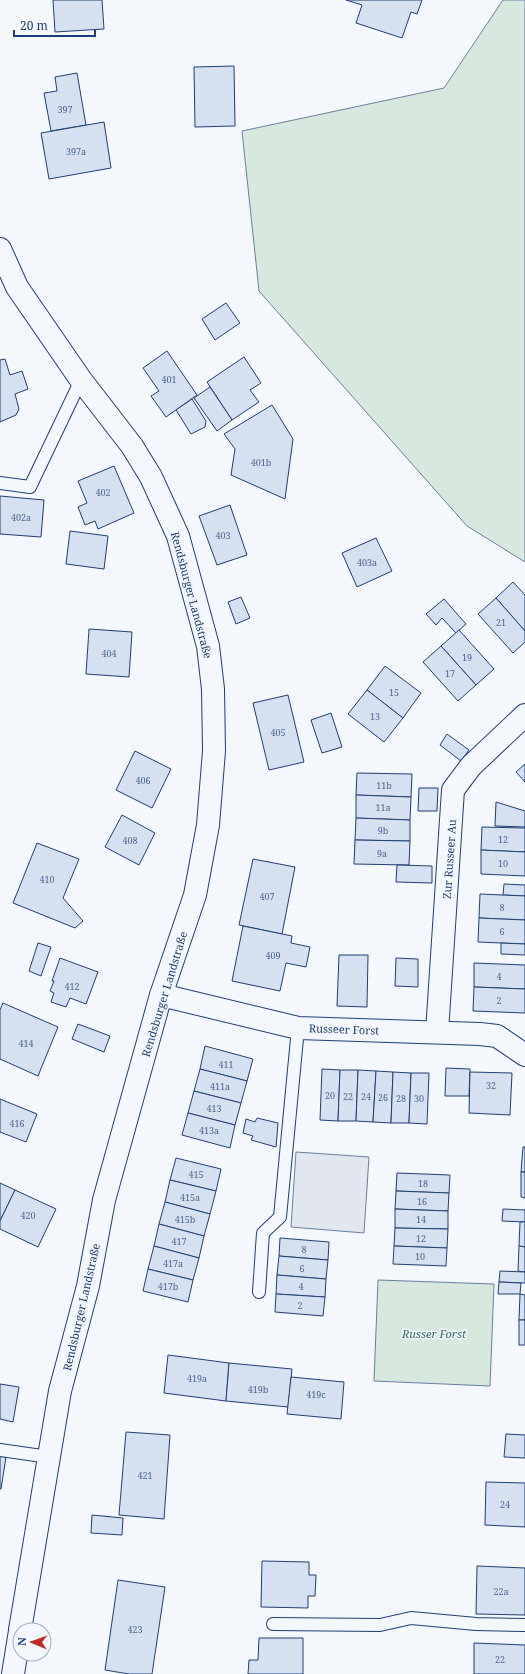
<svg xmlns="http://www.w3.org/2000/svg" width="525" height="1674" font-family="'Noto Serif',serif">
<style>
.green{fill:#d7e8df;stroke:#687fa3}
.parking{fill:#e3e8f0;stroke:#687fa3}
.building{fill:#d5e0f0;stroke:#1d3f73}
.lines{fill:none;stroke-linecap:round;stroke-linejoin:round}
.service-casing{stroke:#1d3f73;stroke-width:14}
.minor-casing{stroke:#1d3f73;stroke-width:24}
.tertiary-casing{stroke:#1d3f73;stroke-width:24}
.service{stroke:#f4f7fb;stroke-width:12}
.minor{stroke:#f4f7fb;stroke-width:22}
.tertiary{stroke:#f4f7fb;stroke-width:22}
.labels{text-anchor:middle;dominant-baseline:central;stroke-width:3;stroke-linejoin:round;paint-order:stroke}
.number-label{font-size:9px;fill:#4b6792}
.street-label{font-size:11px;fill:#1d3f73;stroke:#f4f7fb}
.park-label{font-size:11px;font-style:italic;fill:#2c6c60;stroke:#f4f7fb}
</style>
<rect width="100%" height="100%" fill="#f4f7fb"/>
<g class="green">
<path d="M 503,0 L 525,0 L 525,562 L 467,526 L 259,291 L 242,131 L 444,88 Z"/>
<path d="M 378,1280 L 494,1284 L 490,1386 L 374,1381 Z"/>
</g>
<path class="parking" d="M 296,1152 L 369,1157 L 364,1233 L 291,1227 Z"/>
<g class="building">
<path d="M 53,0 L 102,0 L 104,29 L 55,32 Z"/>
<path d="M 346,0 L 422,0 L 417,14 L 411,12 L 402,38 L 356,23 L 362,5 Z"/>
<path d="M 234,66 L 235,126 L 195,127 L 194,67 Z"/>
<path d="M 77,73 L 86,125 L 51,131 L 44,93 L 57,91 L 55,77 Z"/>
<path d="M 104,122 L 111,168 L 49,179 L 41,133 Z"/>
<path d="M 226,303 L 240,323 L 215,340 L 202,319 Z"/>
<path d="M 167,351 L 197,395 L 166,417 L 151,396 L 159,391 L 143,368 Z"/>
<path d="M 244,357 L 261,383 L 250,390 L 259,402 L 232,420 L 207,382 Z"/>
<path d="M 5,359 L 10,375 L 22,371 L 28,389 L 15,394 L 19,409 L 16,415 L 0,422 L 0,360 Z"/>
<path d="M 210,387 L 232,420 L 217,431 L 194,398 Z"/>
<path d="M 192,399 L 206,421 L 205,427 L 191,434 L 176,410 Z"/>
<path d="M 272,405 L 293,439 L 285,499 L 231,475 L 235,449 L 224,434 Z"/>
<path d="M 114,466 L 134,513 L 98,529 L 95,521 L 85,525 L 78,507 L 87,503 L 78,481 Z"/>
<path d="M 0,496 L 44,500 L 41,537 L 0,534 Z"/>
<path d="M 230,505 L 247,555 L 217,565 L 199,516 Z"/>
<path d="M 70,531 L 108,536 L 104,569 L 66,564 Z"/>
<path d="M 376,538 L 392,571 L 357,587 L 342,553 Z"/>
<path d="M 513,582 L 525,595 L 525,631 L 496,598 Z"/>
<path d="M 241,597 L 250,618 L 236,624 L 228,602 Z"/>
<path d="M 496,598 L 525,631 L 525,642 L 513,653 L 478,614 Z"/>
<path d="M 444,599 L 466,624 L 456,633 L 442,618 L 436,625 L 426,614 Z"/>
<path d="M 89,629 L 132,632 L 129,677 L 86,674 Z"/>
<path d="M 459,630 L 494,669 L 476,685 L 441,646 Z"/>
<path d="M 441,646 L 476,685 L 458,701 L 423,662 Z"/>
<path d="M 385,666 L 421,693 L 403,718 L 367,690 Z"/>
<path d="M 367,690 L 403,718 L 384,742 L 348,714 Z"/>
<path d="M 288,695 L 304,762 L 269,770 L 253,703 Z"/>
<path d="M 331,713 L 342,747 L 322,753 L 311,720 Z"/>
<path d="M 447,734 L 469,750 L 461,761 L 440,745 Z"/>
<path d="M 135,751 L 171,769 L 152,808 L 116,790 Z"/>
<path d="M 525,764 L 525,782 L 516,772 Z"/>
<path d="M 357,773 L 412,774 L 411,797 L 356,795 Z"/>
<path d="M 419,788 L 438,788 L 437,811 L 418,811 Z"/>
<path d="M 356,795 L 411,797 L 410,820 L 356,818 Z"/>
<path d="M 496,802 L 525,811 L 525,827 L 495,826 Z"/>
<path d="M 122,815 L 155,833 L 139,865 L 105,847 Z"/>
<path d="M 356,818 L 410,820 L 410,841 L 355,840 Z"/>
<path d="M 482,827 L 525,828 L 525,852 L 481,850 Z"/>
<path d="M 355,840 L 410,841 L 409,865 L 354,864 Z"/>
<path d="M 37,843 L 79,859 L 63,898 L 83,921 L 75,928 L 13,903 Z"/>
<path d="M 481,850 L 525,852 L 525,876 L 481,874 Z"/>
<path d="M 253,859 L 295,867 L 282,934 L 239,925 Z"/>
<path d="M 397,865 L 432,866 L 432,883 L 396,882 Z"/>
<path d="M 504,884 L 525,885 L 525,896 L 503,895 Z"/>
<path d="M 480,894 L 525,896 L 525,920 L 479,918 Z"/>
<path d="M 479,918 L 525,920 L 525,944 L 478,942 Z"/>
<path d="M 243,926 L 292,936 L 291,943 L 310,947 L 306,967 L 286,963 L 280,991 L 232,981 Z"/>
<path d="M 38,943 L 51,947 L 41,976 L 29,971 Z"/>
<path d="M 501,943 L 525,944 L 525,955 L 501,954 Z"/>
<path d="M 339,955 L 368,955 L 367,1007 L 337,1006 Z"/>
<path d="M 60,958 L 98,972 L 86,1004 L 70,998 L 66,1007 L 51,1002 L 54,993 L 50,991 L 54,981 L 52,981 Z"/>
<path d="M 396,958 L 418,959 L 418,987 L 395,986 Z"/>
<path d="M 474,963 L 525,965 L 525,989 L 474,987 Z"/>
<path d="M 474,987 L 525,989 L 525,1013 L 473,1011 Z"/>
<path d="M 3,1003 L 58,1027 L 38,1076 L 0,1059 L 0,1010 Z"/>
<path d="M 78,1024 L 110,1036 L 104,1052 L 72,1039 Z"/>
<path d="M 205,1046 L 253,1059 L 247,1081 L 200,1069 Z"/>
<path d="M 446,1068 L 470,1069 L 469,1096 L 445,1096 Z"/>
<path d="M 200,1069 L 247,1081 L 241,1103 L 194,1091 Z"/>
<path d="M 322,1069 L 340,1070 L 338,1121 L 320,1120 Z"/>
<path d="M 340,1070 L 358,1070 L 356,1121 L 338,1121 Z"/>
<path d="M 358,1070 L 376,1071 L 373,1122 L 356,1121 Z"/>
<path d="M 376,1071 L 393,1072 L 391,1123 L 373,1122 Z"/>
<path d="M 393,1072 L 411,1073 L 409,1123 L 391,1123 Z"/>
<path d="M 470,1072 L 512,1073 L 510,1115 L 469,1113 Z"/>
<path d="M 411,1073 L 429,1073 L 427,1124 L 409,1123 Z"/>
<path d="M 194,1091 L 241,1103 L 235,1125 L 188,1113 Z"/>
<path d="M 0,1099 L 37,1114 L 26,1142 L 0,1132 Z"/>
<path d="M 188,1113 L 235,1125 L 230,1148 L 182,1135 Z"/>
<path d="M 257,1118 L 278,1123 L 276,1147 L 251,1140 L 253,1136 L 243,1133 L 246,1119 L 255,1122 Z"/>
<path d="M 523,1147 L 525,1147 L 525,1172 L 521,1172 Z"/>
<path d="M 176,1158 L 221,1169 L 216,1191 L 170,1180 Z"/>
<path d="M 521,1172 L 525,1172 L 525,1198 L 521,1197 Z"/>
<path d="M 397,1173 L 450,1175 L 449,1193 L 396,1191 Z"/>
<path d="M 170,1180 L 216,1191 L 210,1214 L 165,1202 Z"/>
<path d="M 0,1183 L 15,1190 L 0,1221 Z"/>
<path d="M 15,1190 L 56,1209 L 38,1247 L 0,1229 L 0,1221 Z"/>
<path d="M 396,1191 L 449,1193 L 448,1211 L 395,1209 Z"/>
<path d="M 165,1202 L 210,1214 L 204,1236 L 159,1224 Z"/>
<path d="M 395,1209 L 448,1211 L 448,1229 L 395,1228 Z"/>
<path d="M 503,1209 L 525,1210 L 525,1222 L 502,1221 Z"/>
<path d="M 520,1222 L 525,1222 L 525,1247 L 519,1246 Z"/>
<path d="M 159,1224 L 204,1236 L 199,1258 L 154,1246 Z"/>
<path d="M 395,1228 L 448,1229 L 447,1248 L 394,1246 Z"/>
<path d="M 280,1238 L 329,1242 L 328,1260 L 279,1256 Z"/>
<path d="M 154,1246 L 199,1258 L 193,1280 L 148,1269 Z"/>
<path d="M 394,1246 L 447,1248 L 446,1266 L 393,1264 Z"/>
<path d="M 519,1246 L 525,1247 L 525,1272 L 518,1271 Z"/>
<path d="M 279,1256 L 328,1260 L 326,1279 L 277,1275 Z"/>
<path d="M 148,1269 L 193,1280 L 188,1302 L 143,1291 Z"/>
<path d="M 500,1271 L 525,1272 L 525,1283 L 499,1282 Z"/>
<path d="M 277,1275 L 326,1279 L 325,1297 L 276,1294 Z"/>
<path d="M 499,1282 L 521,1283 L 520,1294 L 498,1294 Z"/>
<path d="M 276,1294 L 325,1297 L 323,1316 L 275,1312 Z"/>
<path d="M 520,1294 L 525,1295 L 525,1320 L 519,1320 Z"/>
<rect x="519" y="1320" width="6" height="25"/>
<path d="M 168,1355 L 229,1363 L 226,1401 L 164,1393 Z"/>
<path d="M 229,1363 L 292,1369 L 288,1407 L 226,1401 Z"/>
<path d="M 291,1377 L 344,1382 L 341,1419 L 287,1414 Z"/>
<path d="M 0,1384 L 19,1387 L 13,1422 L 0,1419 Z"/>
<path d="M 126,1432 L 170,1435 L 164,1519 L 119,1515 Z"/>
<path d="M 506,1434 L 525,1435 L 525,1458 L 504,1457 Z"/>
<path d="M 0,1456 L 6,1457 L 1,1489 L 0,1489 Z"/>
<path d="M 486,1482 L 525,1483 L 525,1527 L 485,1525 Z"/>
<path d="M 92,1515 L 123,1518 L 122,1535 L 91,1533 Z"/>
<path d="M 262,1561 L 309,1562 L 309,1575 L 316,1575 L 315,1596 L 308,1596 L 308,1608 L 261,1607 Z"/>
<path d="M 477,1566 L 525,1568 L 525,1615 L 476,1614 Z"/>
<path d="M 118,1580 L 165,1587 L 152,1674 L 129,1674 L 105,1670 Z"/>
<path d="M 259,1638 L 303,1638 L 303,1674 L 248,1674 L 249,1660 L 258,1660 Z"/>
<path d="M 474,1643 L 525,1645 L 525,1674 L 474,1674 Z"/>
</g>
<g class="lines">
<g class="service-casing">
<g id="service">
<path d="M 0,483 L 30,487 L 81,380"/>
<path d="M 259,1292 L 263,1233 L 280,1217 L 298,1028"/>
<path d="M 0,1450 L 49,1457"/>
<path d="M 273,1624 L 380,1625 L 411,1618 L 476,1624 L 525,1625"/>
</g>
</g>
<g class="minor-casing">
<g id="minor">
<path d="M 161,995 L 298,1028 L 480,1034 L 497,1036 L 525,1055"/>
<path d="M 437,1032 L 453,790 L 471,766 L 525,715"/>
</g>
</g>
<g class="tertiary-casing">
<g id="tertiary">
<path d="M 0,249 L 17,287 L 81,380 L 132,446 L 151,477 L 178,536 L 208,646 L 213,689 L 214,751 L 208,825 L 195,895 L 161,995 L 104,1200 L 88,1286 L 60,1391 L 20,1630"/>
<path d="M 13,1674 L 20,1631"/>
</g>
</g>
<use href="#service" class="service"/>
<use href="#minor" class="minor"/>
<use href="#tertiary" class="tertiary"/>
</g>
<g class="labels">
<g class="number-label">
<text x="65" y="109">397</text>
<text x="76" y="151">397a</text>
<text x="169" y="379">401</text>
<text x="261" y="462">401b</text>
<text x="103" y="492">402</text>
<text x="21" y="517">402a</text>
<text x="223" y="535">403</text>
<text x="367" y="562">403a</text>
<text x="501" y="622">21</text>
<text x="109" y="653">404</text>
<text x="467" y="657">19</text>
<text x="450" y="673">17</text>
<text x="394" y="692">15</text>
<text x="375" y="716">13</text>
<text x="278" y="732">405</text>
<text x="143" y="780">406</text>
<text x="384" y="785">11b</text>
<text x="383" y="807">11a</text>
<text x="383" y="830">9b</text>
<text x="503" y="839">12</text>
<text x="130" y="840">408</text>
<text x="382" y="853">9a</text>
<text x="503" y="863">10</text>
<text x="47" y="879">410</text>
<text x="267" y="896">407</text>
<text x="502" y="907">8</text>
<text x="502" y="931">6</text>
<text x="273" y="955">409</text>
<text x="499" y="976">4</text>
<text x="72" y="986">412</text>
<text x="499" y="1000">2</text>
<text x="26" y="1043">414</text>
<text x="226" y="1064">411</text>
<text x="491" y="1085">32</text>
<text x="220" y="1086">411a</text>
<text x="330" y="1095">20</text>
<text x="348" y="1096">22</text>
<text x="366" y="1096">24</text>
<text x="383" y="1097">26</text>
<text x="401" y="1098">28</text>
<text x="419" y="1098">30</text>
<text x="214" y="1108">413</text>
<text x="17" y="1123">416</text>
<text x="209" y="1130">413a</text>
<text x="196" y="1174">415</text>
<text x="423" y="1183">18</text>
<text x="190" y="1197">415a</text>
<text x="422" y="1201">16</text>
<text x="28" y="1215">420</text>
<text x="185" y="1219">415b</text>
<text x="421" y="1219">14</text>
<text x="421" y="1238">12</text>
<text x="179" y="1241">417</text>
<text x="304" y="1249">8</text>
<text x="420" y="1256">10</text>
<text x="173" y="1263">417a</text>
<text x="302" y="1268">6</text>
<text x="168" y="1286">417b</text>
<text x="301" y="1286">4</text>
<text x="300" y="1305">2</text>
<text x="197" y="1378">419a</text>
<text x="258" y="1389">419b</text>
<text x="316" y="1394">419c</text>
<text x="145" y="1475">421</text>
<text x="505" y="1504">24</text>
<text x="501" y="1591">22a</text>
<text x="135" y="1629">423</text>
<text x="500" y="1659">22</text>
</g>
<g class="street-label">
<text transform="translate(192 595) rotate(75)">Rendsburger Landstraße</text>
<text transform="translate(449 859) rotate(-86)">Zur Russeer Au</text>
<text transform="translate(164 994) rotate(-73)">Rendsburger Landstraße</text>
<text transform="translate(344 1029) rotate(2)">Russeer Forst</text>
<text transform="translate(81 1307) rotate(-77)">Rendsburger Landstraße</text>
</g>
<g class="park-label">
<text x="434" y="1333">Russer Forst</text>
</g>
</g>
<g transform="translate(32 1642) rotate(272)"><circle r="19" fill="#f4f7fb" stroke="#9eadc5"/>
<path d="M0-3L7 15L0 10L-7 15Z" fill="#c62828"/>
<text y="-6" font-size="11" font-weight="bold" text-anchor="middle" fill="#1d3f73">N</text>
</g>
<path d="M14 30v6h81v-6" fill="none" stroke="#1d3f73" stroke-width="2"/>
<text x="20" y="30" font-size="12" fill="#1d3f73" stroke="#f4f7fb" stroke-width="3" paint-order="stroke">20 m</text>
</svg>
